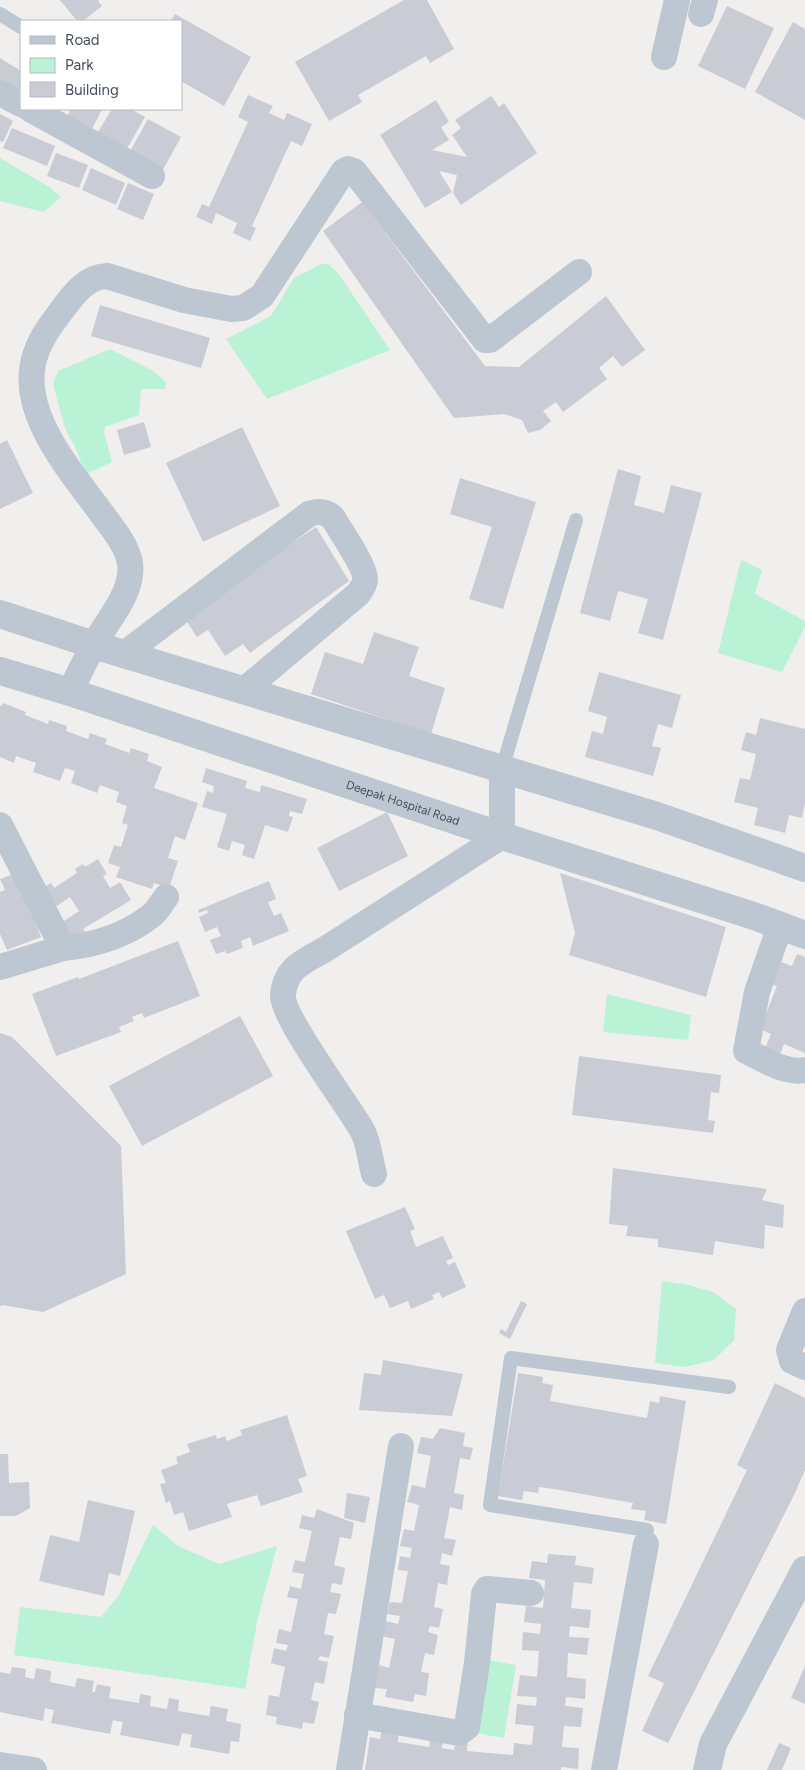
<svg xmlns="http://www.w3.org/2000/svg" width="805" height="1770" font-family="Figtree,sans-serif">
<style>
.green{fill:#b9f2d5}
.building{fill:#c9ccd4}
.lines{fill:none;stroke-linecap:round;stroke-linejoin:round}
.service{stroke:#bdc7d1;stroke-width:14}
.minor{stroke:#bdc7d1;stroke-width:26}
.tertiary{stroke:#bdc7d1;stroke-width:28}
.labels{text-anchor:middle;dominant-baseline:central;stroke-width:5;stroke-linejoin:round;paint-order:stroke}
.street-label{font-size:12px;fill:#454f5d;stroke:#fff}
</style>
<rect width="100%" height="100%" fill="#f1eeee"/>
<g class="green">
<path d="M 0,158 L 49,187 L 61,197 L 44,212 L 0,201 Z"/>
<path d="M 321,264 L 328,264 L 338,273 L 390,350 L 267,399 L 226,339 L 271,316 L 294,278 Z"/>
<path d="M 110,349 L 153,371 L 166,382 L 165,389 L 141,389 L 139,415 L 105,427 L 104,432 L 112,462 L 86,474 L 76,449 L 65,428 L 53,384 L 58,371 Z"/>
<path d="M 741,560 L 762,570 L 755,594 L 805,621 L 805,627 L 782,672 L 718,653 Z"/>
<path d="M 607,994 L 691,1015 L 688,1040 L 603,1032 Z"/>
<path d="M 662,1281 L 689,1285 L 713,1292 L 736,1309 L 734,1340 L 714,1360 L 684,1367 L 655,1363 Z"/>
<path d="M 153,1525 L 178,1546 L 219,1564 L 277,1546 L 258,1617 L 245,1689 L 14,1655 L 20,1607 L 101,1617 L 119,1595 Z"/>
<path d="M 465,1656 L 516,1665 L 504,1738 L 453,1729 Z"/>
</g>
<g class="building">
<path d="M 60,0 L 99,0 L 98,1 L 102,6 L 83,21 L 77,21 Z"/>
<path d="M 404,0 L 427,0 L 454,49 L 430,63 L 426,56 L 358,95 L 362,102 L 329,121 L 295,62 Z"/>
<path d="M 727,6 L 774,28 L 745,89 L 698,66 Z"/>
<path d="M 175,14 L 251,57 L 224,106 L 181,81 L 181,21 L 171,21 Z"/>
<path d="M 793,22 L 805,29 L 805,120 L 755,92 Z"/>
<path d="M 0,58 L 21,71 L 21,87 L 16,96 L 0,87 Z"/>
<path d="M 248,95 L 273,106 L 269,113 L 284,120 L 287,113 L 312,124 L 302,146 L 291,141 L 252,226 L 256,228 L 250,241 L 233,233 L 237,223 L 216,213 L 212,224 L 196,217 L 202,204 L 209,207 L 248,122 L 238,117 Z"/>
<path d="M 491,96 L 499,107 L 504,103 L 537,153 L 461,205 L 453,193 L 457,175 L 439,171 L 452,192 L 425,208 L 380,135 L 436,100 L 449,122 L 441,127 L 449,140 L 432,150 L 467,157 L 452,135 L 461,128 L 455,120 Z"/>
<path d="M 71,109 L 102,109 L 91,131 L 66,118 Z"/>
<path d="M 112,109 L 131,109 L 145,117 L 125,152 L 96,135 Z"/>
<path d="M 0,114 L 13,121 L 3,142 L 0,141 Z"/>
<path d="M 148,119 L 181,137 L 161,173 L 128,155 Z"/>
<path d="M 12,128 L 55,146 L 47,166 L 3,148 Z"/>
<path d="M 56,153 L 88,165 L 79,188 L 47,176 Z"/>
<path d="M 91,168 L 125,183 L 116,205 L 82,190 Z"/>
<path d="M 128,183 L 154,194 L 143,220 L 117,209 Z"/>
<path d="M 362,202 L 485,366 L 519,367 L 606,296 L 645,350 L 622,367 L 613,356 L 599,368 L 607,379 L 563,412 L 556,402 L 543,411 L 551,421 L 540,430 L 528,433 L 522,420 L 504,414 L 454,418 L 323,231 Z"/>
<path d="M 100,305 L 210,338 L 201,368 L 91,336 Z"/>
<path d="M 144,422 L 151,447 L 124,455 L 117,430 Z"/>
<path d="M 242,427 L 280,506 L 203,542 L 166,463 Z"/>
<path d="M 7,440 L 33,493 L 0,509 L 0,444 Z"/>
<path d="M 618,469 L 641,476 L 634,505 L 664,513 L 671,485 L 702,493 L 663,640 L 638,633 L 648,599 L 618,591 L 610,621 L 580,613 Z"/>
<path d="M 460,478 L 536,502 L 503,609 L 469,599 L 492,527 L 450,514 Z"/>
<path d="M 316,527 L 349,581 L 250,653 L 243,644 L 225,656 L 208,630 L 197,637 L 183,616 Z"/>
<path d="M 374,632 L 419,647 L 409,676 L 445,688 L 431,734 L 311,694 L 325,652 L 363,664 Z"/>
<path d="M 599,672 L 681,695 L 672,728 L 658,724 L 652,746 L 661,748 L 653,776 L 585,757 L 592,731 L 603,734 L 607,717 L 588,711 Z"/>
<path d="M 3,703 L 26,712 L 25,715 L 48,724 L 49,720 L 67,726 L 66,731 L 88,739 L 90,733 L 107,739 L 105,744 L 129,753 L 131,748 L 149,754 L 147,761 L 162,767 L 154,788 L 198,803 L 185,840 L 175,836 L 168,858 L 178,861 L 169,888 L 154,883 L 152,889 L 116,877 L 120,867 L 108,863 L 114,845 L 121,847 L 128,825 L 122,823 L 127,806 L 116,802 L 119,792 L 100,785 L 97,793 L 71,783 L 75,771 L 65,768 L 60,781 L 33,772 L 36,763 L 16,756 L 14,763 L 0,757 L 0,706 L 1,706 Z"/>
<path d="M 760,718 L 805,729 L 805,803 L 802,818 L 789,815 L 785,833 L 754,825 L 758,808 L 734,802 L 740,778 L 750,780 L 756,754 L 741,750 L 746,732 L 756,735 Z"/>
<path d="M 206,768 L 247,781 L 245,788 L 260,792 L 261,785 L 307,799 L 302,814 L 290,811 L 289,816 L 293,817 L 288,832 L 265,825 L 254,859 L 242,855 L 245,845 L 232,841 L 229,851 L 217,847 L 227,814 L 202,807 L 207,791 L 213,793 L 214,786 L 202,782 Z"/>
<path d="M 387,812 L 408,856 L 339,891 L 317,848 Z"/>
<path d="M 98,859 L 107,874 L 103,876 L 110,888 L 120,882 L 131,900 L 83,929 L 86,933 L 72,941 L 61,923 L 79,911 L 70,897 L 52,909 L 40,890 L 51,883 L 54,888 L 77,873 L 75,869 L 83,864 L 85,867 Z"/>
<path d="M 17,873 L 41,937 L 7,950 L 0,934 L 0,892 L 5,890 L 0,879 Z"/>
<path d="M 560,873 L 726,927 L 706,997 L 569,955 L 575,933 Z"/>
<path d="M 269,881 L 276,899 L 268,902 L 274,916 L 281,913 L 289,931 L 253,946 L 250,937 L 241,941 L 243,948 L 227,954 L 225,951 L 216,954 L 210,940 L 221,936 L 217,927 L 205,932 L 199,917 L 208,913 L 207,910 L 199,913 L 198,910 Z"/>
<path d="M 178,941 L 200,996 L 144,1018 L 142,1013 L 132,1017 L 134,1021 L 119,1027 L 121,1032 L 56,1056 L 32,994 L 78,977 L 79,979 Z"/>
<path d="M 797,954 L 805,957 L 805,1053 L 784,1044 L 778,1060 L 763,1054 L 771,1034 L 760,1029 L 777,986 L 766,982 L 775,960 L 792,966 Z"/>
<path d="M 240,1016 L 273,1076 L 142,1146 L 109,1086 Z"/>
<path d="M 0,1033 L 12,1037 L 121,1146 L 126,1274 L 43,1312 L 2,1305 L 0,1307 Z"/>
<path d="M 579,1056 L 721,1075 L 719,1093 L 711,1092 L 708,1120 L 715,1121 L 713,1133 L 572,1115 Z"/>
<path d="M 613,1168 L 767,1189 L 762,1200 L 784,1205 L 783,1228 L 765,1225 L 764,1249 L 715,1241 L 713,1255 L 658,1247 L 658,1239 L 626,1236 L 628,1226 L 609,1224 Z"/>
<path d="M 405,1207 L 415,1229 L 410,1231 L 416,1247 L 443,1236 L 453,1258 L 446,1261 L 448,1265 L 455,1262 L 466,1287 L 442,1298 L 439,1292 L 432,1295 L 434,1299 L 411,1309 L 408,1301 L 390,1308 L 384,1295 L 375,1299 L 346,1231 Z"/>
<path d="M 521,1301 L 527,1304 L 510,1339 L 499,1333 L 501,1329 L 506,1332 Z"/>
<path d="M 383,1360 L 463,1374 L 452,1416 L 359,1410 L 364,1373 L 381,1375 Z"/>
<path d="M 518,1373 L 543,1377 L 542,1383 L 553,1385 L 550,1401 L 647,1418 L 650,1401 L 659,1403 L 660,1396 L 686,1401 L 666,1524 L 644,1520 L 646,1511 L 631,1509 L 633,1503 L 554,1489 L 539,1487 L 538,1493 L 524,1491 L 522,1500 L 498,1496 Z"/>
<path d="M 775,1383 L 805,1398 L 805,1470 L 794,1495 L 668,1743 L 642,1731 L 664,1683 L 648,1676 L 747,1470 L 737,1465 Z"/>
<path d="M 287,1415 L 307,1476 L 298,1479 L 303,1492 L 261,1506 L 257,1495 L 227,1504 L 232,1517 L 189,1531 L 183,1512 L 174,1515 L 170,1501 L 166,1503 L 160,1484 L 166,1483 L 161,1470 L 178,1464 L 176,1457 L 190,1452 L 187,1444 L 216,1435 L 217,1439 L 225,1436 L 227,1441 L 242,1435 L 240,1430 Z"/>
<path d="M 440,1428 L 465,1433 L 463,1446 L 473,1448 L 470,1460 L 460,1458 L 454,1493 L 464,1495 L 462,1510 L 450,1507 L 444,1538 L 456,1540 L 452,1556 L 442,1553 L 440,1564 L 450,1566 L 447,1585 L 438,1583 L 434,1607 L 443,1609 L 439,1628 L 430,1626 L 428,1632 L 438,1635 L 434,1655 L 425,1653 L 421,1672 L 429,1673 L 426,1696 L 415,1694 L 413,1702 L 385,1697 L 387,1689 L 375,1688 L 379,1665 L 389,1668 L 395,1639 L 381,1636 L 385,1621 L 398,1624 L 400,1616 L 387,1614 L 390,1602 L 402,1603 L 408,1571 L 398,1570 L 400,1556 L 410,1558 L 412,1548 L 400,1546 L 404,1529 L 414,1531 L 419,1505 L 407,1502 L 412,1485 L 425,1488 L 431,1456 L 417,1453 L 421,1437 L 433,1439 Z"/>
<path d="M 0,1454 L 8,1454 L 9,1483 L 29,1482 L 30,1508 L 16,1516 L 0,1516 Z"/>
<path d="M 347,1493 L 370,1497 L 365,1523 L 344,1518 Z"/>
<path d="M 88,1500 L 135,1511 L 120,1576 L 109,1573 L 104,1596 L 39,1581 L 50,1535 L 79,1542 Z"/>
<path d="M 317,1509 L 354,1523 L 351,1539 L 340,1537 L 334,1565 L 345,1568 L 342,1585 L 332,1583 L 330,1592 L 341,1594 L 336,1614 L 328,1613 L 324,1634 L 334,1636 L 329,1658 L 320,1656 L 318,1660 L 328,1662 L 324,1684 L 315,1682 L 311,1700 L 319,1702 L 314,1724 L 303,1722 L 302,1729 L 276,1724 L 277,1717 L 266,1715 L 269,1695 L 279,1697 L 285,1667 L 271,1663 L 274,1648 L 286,1651 L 288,1645 L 276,1643 L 279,1629 L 291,1632 L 298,1599 L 287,1597 L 290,1586 L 301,1589 L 304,1574 L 292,1572 L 295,1560 L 305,1562 L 312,1531 L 299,1528 L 302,1515 L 314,1518 Z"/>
<path d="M 548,1554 L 576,1556 L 575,1565 L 594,1568 L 592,1584 L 574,1582 L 571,1608 L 591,1610 L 589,1628 L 570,1626 L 569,1637 L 589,1638 L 587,1655 L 568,1653 L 567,1677 L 586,1679 L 585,1699 L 566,1697 L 565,1706 L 583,1708 L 581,1727 L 564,1726 L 562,1747 L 579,1748 L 578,1769 L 561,1767 L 561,1770 L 365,1770 L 370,1737 L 380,1739 L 383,1724 L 399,1727 L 398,1742 L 429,1747 L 431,1733 L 444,1735 L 442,1748 L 454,1750 L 456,1737 L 468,1739 L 467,1751 L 513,1755 L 514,1743 L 532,1745 L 534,1726 L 515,1724 L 517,1704 L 536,1706 L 537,1697 L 517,1696 L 520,1675 L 537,1677 L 539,1651 L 522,1650 L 523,1632 L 540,1634 L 541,1624 L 524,1622 L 526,1606 L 543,1608 L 545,1580 L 529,1578 L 532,1561 L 547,1563 Z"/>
<path d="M 805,1666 L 805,1704 L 791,1698 Z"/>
<path d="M 12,1667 L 26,1669 L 25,1677 L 34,1679 L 36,1668 L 51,1671 L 50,1682 L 75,1687 L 77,1678 L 94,1681 L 92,1692 L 95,1692 L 97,1684 L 111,1687 L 109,1698 L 139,1703 L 140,1694 L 151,1696 L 150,1706 L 167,1709 L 169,1698 L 179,1700 L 178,1711 L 209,1716 L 211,1706 L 228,1709 L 226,1721 L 241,1724 L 239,1742 L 231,1741 L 229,1754 L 190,1747 L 192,1735 L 182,1733 L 179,1746 L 120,1735 L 123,1722 L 117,1721 L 113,1720 L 110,1734 L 51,1723 L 54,1710 L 49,1709 L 45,1708 L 43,1721 L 0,1712 L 0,1672 L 10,1674 Z"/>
<path d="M 779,1743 L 791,1748 L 782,1770 L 767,1770 Z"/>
</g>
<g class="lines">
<g class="service">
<path d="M 0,14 L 21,27"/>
<path d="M 502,769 L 576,520"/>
<path d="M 647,1530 L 490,1505 L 511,1358 L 729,1387"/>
</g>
<g class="minor">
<path d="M 701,14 L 705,0"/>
<path d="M 664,57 L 677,0"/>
<path d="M 0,93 L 21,104"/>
<path d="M 30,109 L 152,176"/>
<path d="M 124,654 L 309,514 C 319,511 325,511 333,518 C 340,530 366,568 365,579 C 365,585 361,590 358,594 L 243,691"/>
<path d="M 70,692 C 78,676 85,660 94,645 C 107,620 134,593 130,563 C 127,545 113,529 102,514 C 71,471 15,410 36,353 C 41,338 50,326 59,314 C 72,297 84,277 107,276 L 184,300 L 231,309 L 243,308 L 262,296 L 343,172 L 348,169 L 354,171 L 485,340 L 490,340 L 579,272"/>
<path d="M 0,825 L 63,948 L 0,967"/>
<path d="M 780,926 L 757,992 L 746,1051 C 763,1059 785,1074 805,1070"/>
<path d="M 63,948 C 96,945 126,936 152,915 C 158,910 162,903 166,897"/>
<path d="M 374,1174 C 370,1160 369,1142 362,1130 C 348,1105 281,1016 283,995 C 285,968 304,961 324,950 L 502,836 L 502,769"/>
<path d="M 805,1311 L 789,1350 L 792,1361 L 805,1367"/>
<path d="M 357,1715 L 459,1733 L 467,1727 L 477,1663 L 484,1594 L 487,1589 L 531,1593"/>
<path d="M 0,1765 L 34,1770"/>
<path d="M 349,1770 L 401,1446"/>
<path d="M 604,1770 L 646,1544"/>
</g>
<g class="tertiary">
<path d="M 0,614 L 94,645 L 657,816 L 805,868"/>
<path id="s1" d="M 0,671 L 70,692 L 502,836 L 754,916 L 805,935"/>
<path d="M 707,1770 L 713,1744 L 805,1570"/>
</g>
</g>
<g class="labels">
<g class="street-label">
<text stroke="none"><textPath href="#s1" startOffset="424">Deepak Hospital Road</textPath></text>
</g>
</g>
<rect x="20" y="20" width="162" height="90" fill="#ffffff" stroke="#b5b9be"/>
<rect x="30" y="36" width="25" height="8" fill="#bdc7d1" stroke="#b5b9be"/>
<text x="65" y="45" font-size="15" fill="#454f5d">Road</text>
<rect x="30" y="58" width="25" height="15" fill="#b9f2d5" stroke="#b5b9be"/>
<text x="65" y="70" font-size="15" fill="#454f5d">Park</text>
<rect x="30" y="82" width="25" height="15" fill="#c9ccd4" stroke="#b5b9be"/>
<text x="65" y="95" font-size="15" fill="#454f5d">Building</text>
</svg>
